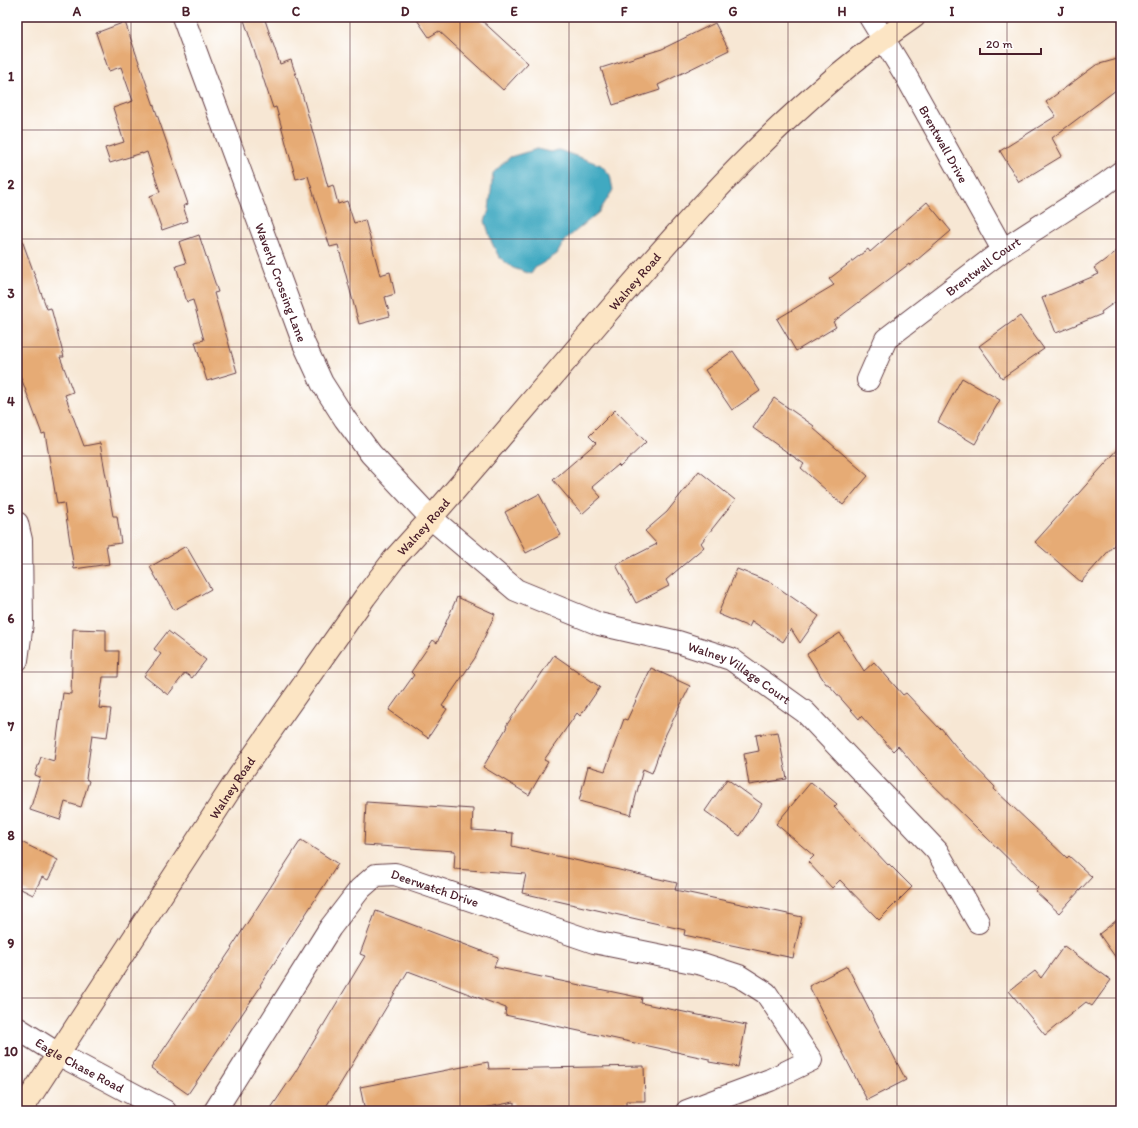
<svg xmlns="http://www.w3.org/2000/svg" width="1138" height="1128" font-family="Itim,sans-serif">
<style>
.water{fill:#41a9c1;stroke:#466476}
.building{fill:#e6ab74}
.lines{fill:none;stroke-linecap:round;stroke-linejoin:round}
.street-casing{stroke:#643d44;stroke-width:24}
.secondary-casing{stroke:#643d44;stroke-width:24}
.street{stroke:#fff;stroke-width:22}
.secondary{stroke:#fce5c4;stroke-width:22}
.grid{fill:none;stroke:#4a1f2b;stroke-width:1;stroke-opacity:0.55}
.labels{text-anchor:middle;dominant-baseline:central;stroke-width:4;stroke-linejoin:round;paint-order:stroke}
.street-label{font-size:13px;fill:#4a1f2b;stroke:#fff}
.neatline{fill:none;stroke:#4a1f2b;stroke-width:1.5}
.grid-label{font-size:13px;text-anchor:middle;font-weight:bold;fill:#4a1f2b}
</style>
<rect width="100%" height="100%" fill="#fff"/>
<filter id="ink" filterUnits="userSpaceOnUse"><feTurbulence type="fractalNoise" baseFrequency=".025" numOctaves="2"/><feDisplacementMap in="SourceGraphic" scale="8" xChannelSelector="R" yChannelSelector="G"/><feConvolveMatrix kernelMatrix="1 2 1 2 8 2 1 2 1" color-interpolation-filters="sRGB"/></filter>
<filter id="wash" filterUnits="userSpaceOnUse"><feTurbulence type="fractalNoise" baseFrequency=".012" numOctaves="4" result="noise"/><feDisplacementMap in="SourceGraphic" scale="16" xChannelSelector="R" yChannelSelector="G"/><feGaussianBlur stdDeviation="0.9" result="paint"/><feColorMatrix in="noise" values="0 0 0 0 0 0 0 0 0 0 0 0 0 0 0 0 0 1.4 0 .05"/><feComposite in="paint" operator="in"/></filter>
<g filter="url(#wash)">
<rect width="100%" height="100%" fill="#f7e7d4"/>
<path class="water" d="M 537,149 L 550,152 L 559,150 L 601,165 L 610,175 L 613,190 L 599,212 L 565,240 L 557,254 L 535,268 L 531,274 L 513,268 L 499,257 L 492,243 L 485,221 L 489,210 L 493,173 L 510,157 Z"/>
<g id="blocks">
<g class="building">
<path d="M 243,17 L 264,17 L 280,64 L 291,60 L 303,97 L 328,187 L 333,185 L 338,204 L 347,201 L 354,223 L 365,220 L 380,275 L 390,272 L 395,294 L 385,297 L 390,316 L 359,324 L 338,245 L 330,247 L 308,176 L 296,179 L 276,107 L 273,108 Z"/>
<path d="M 415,17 L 478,17 L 528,63 L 503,90 L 439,31 L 429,37 Z"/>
<path d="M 125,22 L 188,204 L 183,206 L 188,221 L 162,230 L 150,196 L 160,192 L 147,152 L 142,154 L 142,153 L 110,163 L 105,148 L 124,142 L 113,108 L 133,101 L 121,67 L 109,71 L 96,33 Z"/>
<path d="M 715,23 L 729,50 L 658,85 L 660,90 L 613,105 L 601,68 L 662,49 Z"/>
<path d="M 1121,58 L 1121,89 L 1116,90 L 1052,138 L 1062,156 L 1019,182 L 1000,151 L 1056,116 L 1046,102 L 1096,65 Z"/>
<path d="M 927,202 L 951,231 L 910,266 L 909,264 L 833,322 L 836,327 L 796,351 L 777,319 L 834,285 L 829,279 L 868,249 L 870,252 Z"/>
<path d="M 17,232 L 19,232 L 47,309 L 51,308 L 64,357 L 60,357 L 73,392 L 65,395 L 84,446 L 100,443 L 113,516 L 117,516 L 121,543 L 106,545 L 109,564 L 74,569 L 64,503 L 57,504 L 45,433 L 42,434 L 17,367 Z"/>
<path d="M 199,235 L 218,292 L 214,293 L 237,372 L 207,381 L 195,342 L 204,340 L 193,300 L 187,302 L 176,266 L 186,263 L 179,242 Z"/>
<path d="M 1121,248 L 1121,298 L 1101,312 L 1102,314 L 1056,333 L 1042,298 L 1099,274 L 1094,268 Z"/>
<path d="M 1020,316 L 1044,349 L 1002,378 L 979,346 Z"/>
<path d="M 733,351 L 760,391 L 732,410 L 705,370 Z"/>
<path d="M 962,378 L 1000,400 L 975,444 L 938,422 Z"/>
<path d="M 774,398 L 814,426 L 813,428 L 868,476 L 843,505 L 801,468 L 804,464 L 753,428 Z"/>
<path d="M 615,410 L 646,442 L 620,467 L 618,465 L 592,487 L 601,497 L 582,514 L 553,480 L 596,443 L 589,436 Z"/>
<path d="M 1121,446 L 1121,537 L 1081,582 L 1035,542 Z"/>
<path d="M 699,471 L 735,500 L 701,543 L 704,547 L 666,580 L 669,586 L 636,603 L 616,565 L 657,544 L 645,531 L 667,512 Z"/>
<path d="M 539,494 L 561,535 L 526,553 L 505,512 Z"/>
<path d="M 186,546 L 211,589 L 174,610 L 150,567 Z"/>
<path d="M 737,569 L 770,582 L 819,616 L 800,643 L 791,629 L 783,642 L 752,621 L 749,627 L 718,614 Z"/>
<path d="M 457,597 L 495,614 L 475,658 L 442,706 L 447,709 L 428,738 L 389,710 L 414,675 L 411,672 L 433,640 L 437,643 Z"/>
<path d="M 73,629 L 106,630 L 106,651 L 119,651 L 118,677 L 103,677 L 99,708 L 111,709 L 107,737 L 92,735 L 86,779 L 89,781 L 81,807 L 65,802 L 60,820 L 30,810 L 40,777 L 35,775 L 41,757 L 54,761 L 63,693 L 71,694 Z"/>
<path d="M 168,631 L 206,660 L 192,678 L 185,673 L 168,695 L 144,676 L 161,654 L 154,649 Z"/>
<path d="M 840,633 L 864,671 L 874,662 L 903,695 L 906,693 L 940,729 L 941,728 L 958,749 L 995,787 L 994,789 L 1067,858 L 1069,856 L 1092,877 L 1059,913 L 1035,891 L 1038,888 L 921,773 L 898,746 L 893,751 L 861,716 L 859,719 L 828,684 L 826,684 L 807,654 Z"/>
<path d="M 554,655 L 600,687 L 580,716 L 577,713 L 544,760 L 548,762 L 529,795 L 483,767 L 507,727 L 506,726 Z"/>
<path d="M 651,668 L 690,686 L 666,734 L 652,773 L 643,769 L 631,815 L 579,801 L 588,766 L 605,771 L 624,719 L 627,720 Z"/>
<path d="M 778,732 L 787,779 L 749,785 L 744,754 L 759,751 L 756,735 Z"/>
<path d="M 727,779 L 762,804 L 740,836 L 705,811 Z"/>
<path d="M 811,782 L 837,804 L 834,807 L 888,865 L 889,864 L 912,887 L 879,920 L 840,880 L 832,888 L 808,862 L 814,856 L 776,824 Z"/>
<path d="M 366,802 L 473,809 L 472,830 L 513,833 L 512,846 L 677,883 L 675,890 L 802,917 L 793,958 L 684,935 L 685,930 L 522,893 L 526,874 L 454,869 L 455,851 L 364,845 Z"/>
<path d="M 17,840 L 58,860 L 48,880 L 42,877 L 33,895 L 17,887 Z"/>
<path d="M 301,840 L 338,864 L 260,985 L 261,986 L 188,1094 L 151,1068 L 232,948 L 231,948 Z"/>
<path d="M 376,911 L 498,957 L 494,967 L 642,998 L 641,1003 L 746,1025 L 738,1067 L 709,1062 L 709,1059 L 505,1015 L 506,1008 L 408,971 L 338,1088 L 323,1111 L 269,1111 L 294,1074 L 365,956 L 360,954 Z"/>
<path d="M 1121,917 L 1121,965 L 1099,934 Z"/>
<path d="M 1064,946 L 1111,980 L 1092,1006 L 1086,1002 L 1045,1035 L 1009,991 L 1035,971 L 1041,978 Z"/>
<path d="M 847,966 L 906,1080 L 867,1100 L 809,986 Z"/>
<path d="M 488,1062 L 489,1069 L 644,1066 L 645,1101 L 626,1101 L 626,1111 L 514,1111 L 514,1102 L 468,1111 L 365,1111 L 360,1087 Z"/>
</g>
</g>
</g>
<g filter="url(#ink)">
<use href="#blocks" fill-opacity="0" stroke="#643d44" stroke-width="1"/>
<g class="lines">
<g class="street-casing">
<g id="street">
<path id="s1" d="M 183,17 L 304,344 L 322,383 L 345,419 L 371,454 L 431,518 L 516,590 L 599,624 L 678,642 L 731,659 L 805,712 L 937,851 L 978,922"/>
<path id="s2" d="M 870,17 L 906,76 L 1003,250"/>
<path id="s3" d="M 868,380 L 886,339 L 1003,250 L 1105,184 L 1121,172"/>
<path d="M 17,523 L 21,540 L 22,623 L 17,660"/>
<path id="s4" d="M 17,1028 L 58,1054 L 165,1111"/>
<path id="s5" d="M 215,1111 L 330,928 L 360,889 L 376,875 L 395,874 L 594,942 L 702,964 L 739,976 L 766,993 L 811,1060 L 770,1080 L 687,1111"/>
</g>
</g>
<g class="secondary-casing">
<g id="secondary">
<path id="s6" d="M 21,1111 L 239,776 L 365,597 L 394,559 L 431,518 C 484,457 536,396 589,334 C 687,219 788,103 914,17"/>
</g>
</g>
<use href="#street" class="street"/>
<use href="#secondary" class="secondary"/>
</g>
</g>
<path class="grid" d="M 131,17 L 131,1111M 241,17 L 241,1111M 350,17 L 350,1111M 460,17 L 460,1111M 569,17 L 569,1111M 678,17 L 678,1111M 788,17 L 788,1111M 897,17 L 897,1111M 1007,17 L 1007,1111M 17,130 L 1121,130M 17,239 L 1121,239M 17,347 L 1121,347M 17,456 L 1121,456M 17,564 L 1121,564M 17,672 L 1121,672M 17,781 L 1121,781M 17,889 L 1121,889M 17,998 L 1121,998"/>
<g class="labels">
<g class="street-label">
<text stroke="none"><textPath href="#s2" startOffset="147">Brentwall Drive</textPath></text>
<text stroke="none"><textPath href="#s3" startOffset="166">Brentwall Court</textPath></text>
<text stroke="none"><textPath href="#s6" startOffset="1034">Walney Road</textPath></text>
<text stroke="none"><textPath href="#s1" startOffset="283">Waverly Crossing Lane</textPath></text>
<text stroke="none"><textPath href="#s6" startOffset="710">Walney Road</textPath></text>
<text stroke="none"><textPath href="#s1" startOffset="917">Walney Village Court</textPath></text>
<text stroke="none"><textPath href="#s6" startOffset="386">Walney Road</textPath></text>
<text stroke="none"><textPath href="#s5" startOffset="348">Deerwatch Drive</textPath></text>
<text stroke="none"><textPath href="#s4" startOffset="73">Eagle Chase Road</textPath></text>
</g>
</g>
<rect width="1138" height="1128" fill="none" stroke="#fff" stroke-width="44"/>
<path d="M980 48v6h61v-6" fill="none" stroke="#4a1f2b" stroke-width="2"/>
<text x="986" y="48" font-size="12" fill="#4a1f2b" stroke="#ffffff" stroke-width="3" paint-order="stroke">20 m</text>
<rect x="22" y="22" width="1094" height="1084" class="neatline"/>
<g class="grid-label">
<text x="77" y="16">A</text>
<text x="186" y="16">B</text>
<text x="296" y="16">C</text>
<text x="405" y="16">D</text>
<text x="514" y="16">E</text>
<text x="624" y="16">F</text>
<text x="733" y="16">G</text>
<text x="842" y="16">H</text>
<text x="952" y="16">I</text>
<text x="1061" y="16">J</text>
<text x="11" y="81">1</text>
<text x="11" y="189">2</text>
<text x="11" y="298">3</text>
<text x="11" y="406">4</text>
<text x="11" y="514">5</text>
<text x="11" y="623">6</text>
<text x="11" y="731">7</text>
<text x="11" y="840">8</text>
<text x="11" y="948">9</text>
<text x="11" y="1056">10</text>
</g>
</svg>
